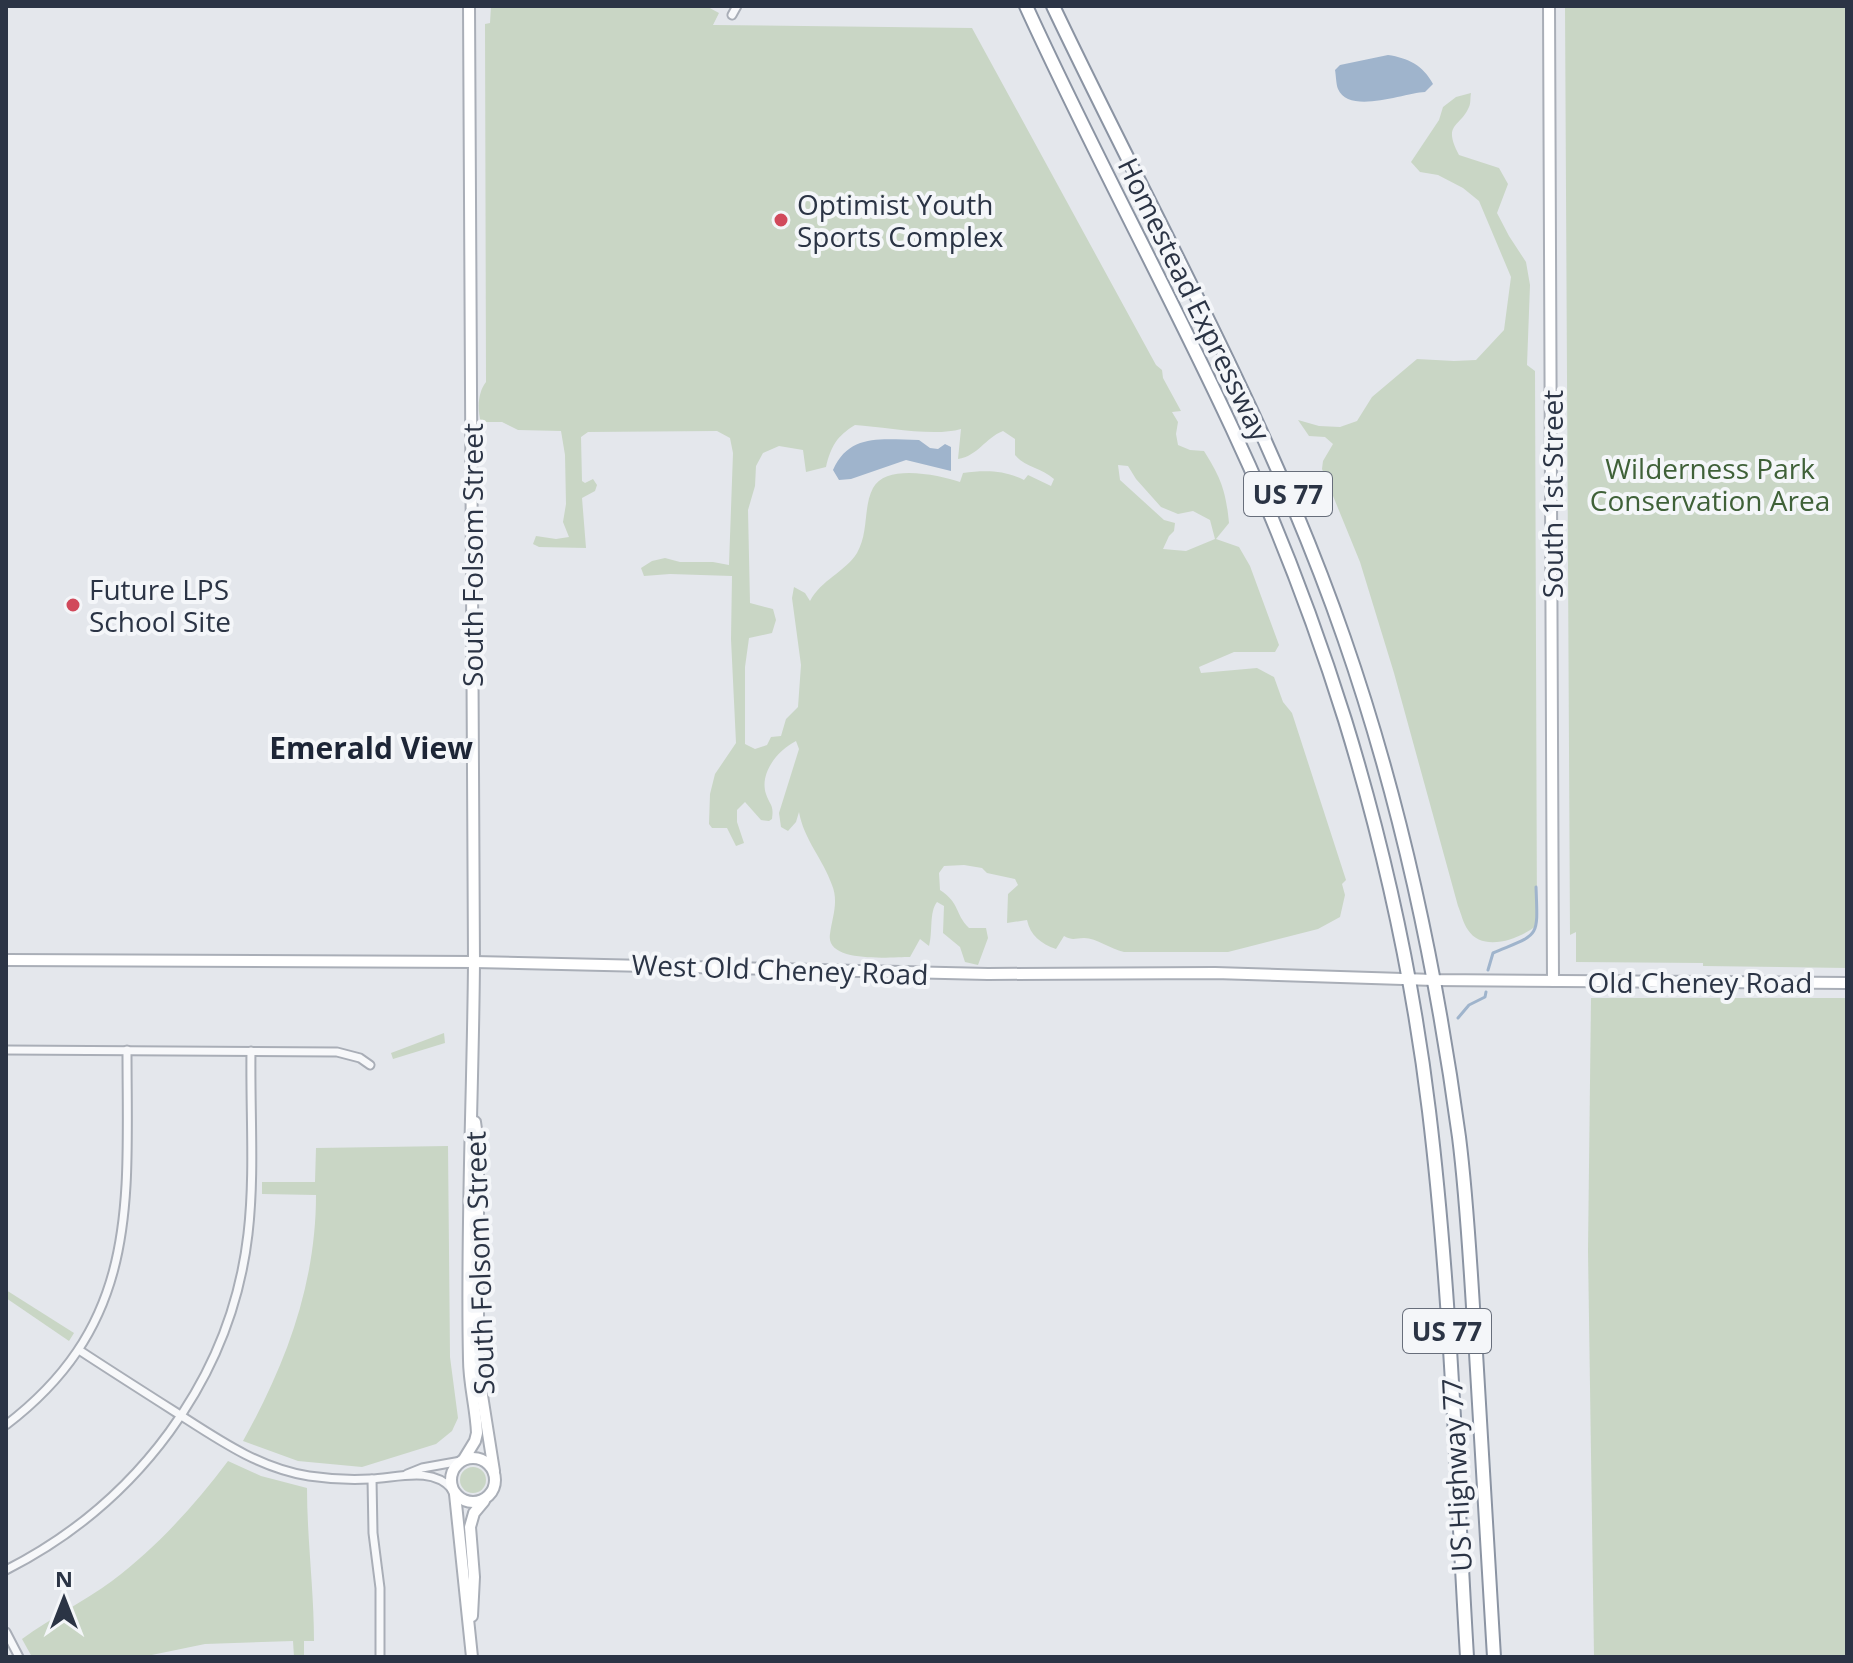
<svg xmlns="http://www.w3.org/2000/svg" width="1853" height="1663" font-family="'Open Sans',sans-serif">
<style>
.green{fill:#c9d6c5;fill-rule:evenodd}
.water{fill:#9fb4cc}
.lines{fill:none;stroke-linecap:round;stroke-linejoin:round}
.stream{stroke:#9fb4cc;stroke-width:3}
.street-casing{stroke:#a9aeb7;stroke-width:11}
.secondary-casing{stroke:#a9aeb7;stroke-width:14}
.highway-casing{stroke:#8b94a3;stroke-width:16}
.street{stroke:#f7f8fa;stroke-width:7}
.secondary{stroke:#fff;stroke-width:10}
.highway{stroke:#fff;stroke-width:12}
.poi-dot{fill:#d1495b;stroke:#f4f6f9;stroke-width:3}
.labels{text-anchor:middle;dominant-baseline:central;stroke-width:8;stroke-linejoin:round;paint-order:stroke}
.shield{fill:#f4f6f9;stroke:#676e7b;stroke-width:2}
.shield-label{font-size:26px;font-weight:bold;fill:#2b3445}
.poi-label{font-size:28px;fill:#2b3445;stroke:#f4f6f9;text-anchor:start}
.street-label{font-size:28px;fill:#2b3445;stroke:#f4f6f9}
.park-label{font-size:28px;fill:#3f6138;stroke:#f4f6f9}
.neighbourhood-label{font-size:30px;font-weight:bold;fill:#1d2536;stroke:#f4f6f9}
</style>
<rect width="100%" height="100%" fill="#e4e7ec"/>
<g class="green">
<path d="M 491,6 L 706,6 L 719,13 L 713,25 L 972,28 L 1156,365 L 1162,370 L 1163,378 L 1181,411 L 1172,412 L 1178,422 L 1176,434 L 1178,445 L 1190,450 L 1204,451 C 1221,478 1226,491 1229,523 L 1216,539 L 1239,547 L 1250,566 L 1279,645 L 1275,652 L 1234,652 L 1199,667 L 1201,673 L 1257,668 L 1274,677 L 1283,702 L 1292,713 L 1346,880 L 1342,884 L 1345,895 L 1340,917 L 1318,929 L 1228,952 L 1124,952 C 1110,949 1097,938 1084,938 C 1075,938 1073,941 1064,936 L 1056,949 C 1041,944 1030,935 1027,920 L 1007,923 L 1008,894 L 1018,885 L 1015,879 L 987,873 L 982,868 L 964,865 L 944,866 L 939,873 L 940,890 C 961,904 954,913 969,928 L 986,928 L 988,938 L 978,965 L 965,962 L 960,947 L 943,933 L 944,906 L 937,902 C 929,912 933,932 929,946 L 920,939 L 910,957 C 891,957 825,964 830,934 C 832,918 839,902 832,885 C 823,859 804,840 799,812 L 796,822 L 788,831 L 781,827 L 779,813 L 799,749 L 796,741 C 778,750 759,773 766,794 C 770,806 774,804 772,819 L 769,821 L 761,820 L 745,802 L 737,810 L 737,822 L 744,843 L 736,846 L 727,828 L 712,828 L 709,824 L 710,794 L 715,774 L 736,743 L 731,639 L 732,576 L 670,574 L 644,576 L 641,568 L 652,561 L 665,558 L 680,562 L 713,562 L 729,565 L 733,453 L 730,438 L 717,431 L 588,432 L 581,437 L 582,481 L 585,483 L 593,479 L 597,485 L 595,491 L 582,498 L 586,548 L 539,547 L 533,544 L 536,536 L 556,539 L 569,537 L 563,522 L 566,504 L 565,455 L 561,431 L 518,430 L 502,422 L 481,422 C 477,409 478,392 486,382 L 485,24 L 490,23 ZM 855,425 C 885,427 934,437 961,429 L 958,459 C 978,456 985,438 1003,431 L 1015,439 L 1015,455 C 1025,467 1042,468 1054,479 L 1051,486 L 1028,475 L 1024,480 C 1004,470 985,470 963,473 L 960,482 C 939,475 886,463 873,488 C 863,507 869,532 857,553 C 845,572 821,580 810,601 L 805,593 L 794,587 L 792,598 L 801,665 L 798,707 L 786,719 L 781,736 L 771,737 L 767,745 L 755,749 L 745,744 L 745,667 L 749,638 L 772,633 L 776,620 L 773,609 L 750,603 L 748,510 L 755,486 L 756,466 L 763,453 L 779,446 L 803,450 L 806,472 L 826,467 C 831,446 837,436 855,425 ZM 1118,465 L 1128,466 L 1136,479 L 1161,507 L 1178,514 L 1193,511 L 1210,520 L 1215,539 L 1186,551 L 1163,549 L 1169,536 L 1174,531 L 1175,523 L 1164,520 L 1120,480 Z"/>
<path d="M 1565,6 L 1847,6 L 1847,968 L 1703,966 L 1703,963 L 1576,962 L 1576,932 L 1570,935 Z"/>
<path d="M 1471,93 C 1470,98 1471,103 1469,107 C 1460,128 1442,123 1459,155 L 1499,168 L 1508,184 L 1497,213 L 1509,236 L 1526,262 L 1530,285 L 1527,365 L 1535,371 L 1537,925 C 1520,939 1483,953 1468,930 C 1463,923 1461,913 1458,906 L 1394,673 L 1360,562 L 1322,469 L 1323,461 L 1333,444 L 1325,437 L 1309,436 L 1298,420 L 1319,426 L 1340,427 L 1357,421 L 1372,397 L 1417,359 L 1454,361 L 1476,360 L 1504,330 L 1511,277 L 1479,201 L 1463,188 L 1438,175 L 1420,172 L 1411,162 L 1439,120 L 1443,107 L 1456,97 Z"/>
<path d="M 1591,998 L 1847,998 L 1847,1657 L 1594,1657 L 1588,1251 Z"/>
<path d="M 444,1033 L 445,1043 L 393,1059 L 391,1053 Z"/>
<path d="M 448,1146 L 450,1357 L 458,1418 L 452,1431 L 436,1444 L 362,1467 L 298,1461 L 243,1441 C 286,1364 316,1284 316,1195 L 262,1194 L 262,1182 L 315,1182 L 316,1148 Z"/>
<path d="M 6,1290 L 74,1333 L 69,1341 L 6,1298 Z"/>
<path d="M 228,1461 L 261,1476 L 307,1488 C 307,1539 314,1590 314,1641 L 304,1641 L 304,1657 L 294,1657 L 293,1641 L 205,1644 L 142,1657 L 32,1657 L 22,1639 C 51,1618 83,1602 112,1581 C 157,1547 194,1506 228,1461 Z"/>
<circle cx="473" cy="1480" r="13"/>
</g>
<g class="water">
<path d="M 1388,55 C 1408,58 1423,65 1433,84 L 1425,92 C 1404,93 1349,115 1338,89 C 1336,84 1336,75 1335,70 L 1340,65 Z"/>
<path d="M 919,440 L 930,448 L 938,449 L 945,444 L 951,447 L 951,471 L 906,460 L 851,479 L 839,480 L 833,470 C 850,432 884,440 919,440 Z"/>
</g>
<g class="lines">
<g class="stream">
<path d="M 1488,970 L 1493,953 C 1540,933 1538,940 1536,887"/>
<path d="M 1458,1018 L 1469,1005 L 1485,997 L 1486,992"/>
</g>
<g class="street-casing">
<g id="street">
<path d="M 732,15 L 737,6"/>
<path d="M 6,1050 L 337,1052 L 360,1058 L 370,1065"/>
<path d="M 79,1350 C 111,1371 144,1392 177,1413 C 219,1440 259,1468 309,1476 C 329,1479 350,1480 370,1479 C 397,1478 432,1466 452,1489"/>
<path d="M 6,1425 C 141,1322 127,1201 127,1050"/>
<path d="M 407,1474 L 422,1468 L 461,1461"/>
<path d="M 372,1479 L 373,1533 L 380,1588 L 380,1657"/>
<path d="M 6,1570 C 136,1504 231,1380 248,1234 C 255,1174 250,1112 251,1051"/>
<path d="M 6,1632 L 19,1657"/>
</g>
</g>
<g class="secondary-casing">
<g id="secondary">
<path d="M 1549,6 L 1553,981"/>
<path d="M 6,960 L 474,962 L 988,974 L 1215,973 L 1434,980 L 1847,983"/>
<path d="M 475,1122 L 478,1144 L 478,1370 L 494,1471"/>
<circle cx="473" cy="1480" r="22"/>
<path d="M 464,1459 L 475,1441 L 477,1433 C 476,1408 469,1384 469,1360 C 466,1227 473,1095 474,962 L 469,6"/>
<path d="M 455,1494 L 472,1657"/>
<path d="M 472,1616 L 474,1577 L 470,1527 L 474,1513 L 484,1501"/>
</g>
</g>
<g class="highway-casing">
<g id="highway">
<path d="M 1026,6 C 1091,149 1166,286 1232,428 C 1276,522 1314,621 1345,720 C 1384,847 1413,979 1429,1111 C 1451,1292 1456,1475 1467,1657"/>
<path d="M 1053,6 C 1152,215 1268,418 1344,638 C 1400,799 1436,967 1459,1137 C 1468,1208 1471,1281 1476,1353 C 1482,1455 1488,1556 1494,1657"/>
</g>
</g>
<use href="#street" class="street"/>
<use href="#secondary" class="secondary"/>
<use href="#highway" class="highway"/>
</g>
<g class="poi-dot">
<circle cx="781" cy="220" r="8"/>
<circle cx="73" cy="605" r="8"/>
</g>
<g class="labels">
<g class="shield">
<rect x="1244" y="472" width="88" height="44" rx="6"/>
<rect x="1403" y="1309" width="88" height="44" rx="6"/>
</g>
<g class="shield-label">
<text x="1288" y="494">US 77</text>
<text x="1447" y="1331">US 77</text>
</g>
<g class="poi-label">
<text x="797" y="204">Optimist Youth<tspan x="797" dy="32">Sports Complex</tspan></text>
<text x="89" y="589">Future LPS<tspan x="89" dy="32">School Site</tspan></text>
</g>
<g class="street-label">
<text transform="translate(1195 299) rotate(64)">Homestead Expressway</text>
<text transform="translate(1552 494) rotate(-90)">South 1st Street</text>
<text transform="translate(472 555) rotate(-90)">South Folsom Street</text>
<text transform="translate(780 969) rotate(2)">West Old Cheney Road</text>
<text x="1700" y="982">Old Cheney Road</text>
<text transform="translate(479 1263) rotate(-92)">South Folsom Street</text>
<text transform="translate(1456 1475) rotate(-93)">US Highway 77</text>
</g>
<g class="park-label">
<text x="1710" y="468">Wilderness Park<tspan x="1710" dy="32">Conservation Area</tspan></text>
</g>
<g class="neighbourhood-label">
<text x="371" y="747">Emerald View</text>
</g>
</g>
<rect width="1853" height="1663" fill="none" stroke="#2b3445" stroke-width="16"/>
<g transform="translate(64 1599)" stroke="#f4f6f9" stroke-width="6" paint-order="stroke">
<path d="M0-6L14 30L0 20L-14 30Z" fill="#2b3445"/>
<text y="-12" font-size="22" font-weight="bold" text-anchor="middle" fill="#2b3445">N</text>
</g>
</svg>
